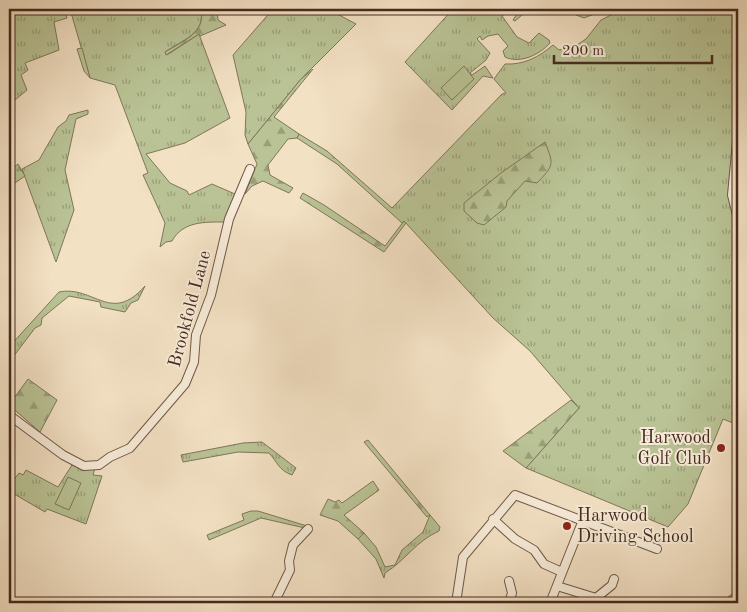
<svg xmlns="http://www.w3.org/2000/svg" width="747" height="612" font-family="'Old Standard TT',serif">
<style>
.grass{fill:url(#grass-tufts);stroke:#80765a}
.forest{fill:url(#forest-firs);stroke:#80765a}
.pitch{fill:#b9c395;stroke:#80765a}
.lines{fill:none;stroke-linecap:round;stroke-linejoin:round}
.minor-casing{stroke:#715848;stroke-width:10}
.minor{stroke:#f7ecd9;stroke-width:8}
.poi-dot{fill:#8f2418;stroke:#f7ecd9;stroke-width:2}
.labels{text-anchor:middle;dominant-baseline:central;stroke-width:4;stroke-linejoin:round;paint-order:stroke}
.street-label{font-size:18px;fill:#462a1e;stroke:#f7ecd9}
.poi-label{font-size:18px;fill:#462a1e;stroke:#f7ecd9;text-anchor:end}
</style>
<defs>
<pattern id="grass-tufts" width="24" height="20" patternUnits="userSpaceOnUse" patternTransform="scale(1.25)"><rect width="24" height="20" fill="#b9c395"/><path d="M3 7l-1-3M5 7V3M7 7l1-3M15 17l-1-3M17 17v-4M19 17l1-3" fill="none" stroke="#989f79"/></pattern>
<pattern id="forest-firs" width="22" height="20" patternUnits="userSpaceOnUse" patternTransform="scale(1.25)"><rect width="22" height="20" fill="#b9c395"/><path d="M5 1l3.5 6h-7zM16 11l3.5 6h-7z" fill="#989f79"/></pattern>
</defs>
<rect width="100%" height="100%" fill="#f3e1c4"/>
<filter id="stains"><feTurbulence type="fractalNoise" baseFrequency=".004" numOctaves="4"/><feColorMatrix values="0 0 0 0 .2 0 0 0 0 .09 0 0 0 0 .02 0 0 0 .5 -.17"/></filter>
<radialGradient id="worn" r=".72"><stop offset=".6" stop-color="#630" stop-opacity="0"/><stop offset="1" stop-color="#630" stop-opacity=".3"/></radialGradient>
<g class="grass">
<path d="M 9,9 L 64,9 L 67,18 L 54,22 L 59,50 L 25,63 L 28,70 L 21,75 L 27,90 L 9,105 Z"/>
<path d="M 70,9 L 201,9 C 206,34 182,40 165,52 L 167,55 L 199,34 L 230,118 L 185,143 L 146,154 L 170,183 L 187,191 L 189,195 L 212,184 L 235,194 L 225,222 C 205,222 183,221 172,241 L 166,242 L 160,247 L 165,223 L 143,175 L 148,173 L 115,85 L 90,78 Z"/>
<path d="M 273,9 L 328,9 L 356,24 L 301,79 L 248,144 L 245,135 L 246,112 L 233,55 Z"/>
<path d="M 453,9 L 510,9 L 502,16 L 517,37 L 529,43 L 539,33 L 549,40 L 550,43 C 539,55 520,64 505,57 L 503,51 L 508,46 L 498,34 L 488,36 L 482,40 L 480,36 L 477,39 L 490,53 L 486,60 L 470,73 L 472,75 L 485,66 L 493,78 L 483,76 L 452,110 L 405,62 Z"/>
<path d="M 517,9 L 529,9 L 515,21 L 513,20 L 517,14 Z"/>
<path d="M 573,9 L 607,9 L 584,18 L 571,13 Z"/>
<path d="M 623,9 L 734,9 L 738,28 L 738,425 L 723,419 L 688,504 L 668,527 L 526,468 L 579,408 L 530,351 L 493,318 L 404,221 L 402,223 L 337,164 L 297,138 L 299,134 L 327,151 L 392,208 L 502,94 L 506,93 L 494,79 L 505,64 C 524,65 539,57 553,45 L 559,50 L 577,45 L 586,39 L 601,20 Z"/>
<path d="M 88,110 L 88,114 L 76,119 L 65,170 L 74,210 L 56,262 L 22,169 L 39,160 L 58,127 L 66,121 L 69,115 Z"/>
<path d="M 145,286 L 138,300 L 131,303 L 125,312 L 101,307 L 100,302 L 69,296 L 42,318 L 41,325 L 35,328 L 10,361 L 9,360 L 9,347 L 59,292 C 94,285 111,325 145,286 Z"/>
<path d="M 262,442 L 296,468 L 292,475 C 278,470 277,461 269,453 L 238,452 L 183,462 L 181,455 L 243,443 Z"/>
<path d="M 72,465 L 84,469 L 95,468 L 93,475 L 102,476 L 86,524 L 47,509 L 45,512 L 9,491 L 9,486 L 19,473 L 23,475 L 26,470 L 58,487 Z"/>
<path d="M 251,511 L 258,511 L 307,526 L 305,528 L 261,518 L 209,540 L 207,535 L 244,520 L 242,514 Z"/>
<path d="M 430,515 L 440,527 L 439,531 C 416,541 406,560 385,573 L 384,578 L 376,559 L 358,539 L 364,533 L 376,547 L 385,567 L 395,565 L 402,550 L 423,532 Z"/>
</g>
<g class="forest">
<path d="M 201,9 L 217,9 L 218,20 L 226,25 L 200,36 L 199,34 L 166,55 L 165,52 C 183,41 206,33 201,9 Z"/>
<path d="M 82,48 L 90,78 L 84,71 L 77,49 Z"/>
<path d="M 313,69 L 274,117 L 299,134 L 297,138 L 288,139 L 268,165 L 270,175 L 293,188 L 289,193 L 263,181 L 252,186 L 245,194 L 257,164 L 248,144 L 301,79 Z"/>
<path d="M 545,142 C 554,165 554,165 537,183 L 525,181 L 507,201 L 506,207 L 484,225 L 477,223 L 464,211 L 464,203 L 501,173 Z"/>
<path d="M 18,164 L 25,176 L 9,187 L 9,171 Z"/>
<path d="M 303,193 L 324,205 L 385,246 L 404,221 L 406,223 L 384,252 L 300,198 Z"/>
<path d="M 28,379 L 57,400 L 40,432 L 9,405 Z"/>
<path d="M 571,400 L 579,408 L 526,468 L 503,451 Z"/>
<path d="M 368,440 L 430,515 L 427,517 L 364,442 Z"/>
<path d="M 373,481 L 379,490 L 344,515 L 364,533 L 358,539 L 338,521 L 320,515 L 328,499 L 335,502 L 339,500 L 342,503 Z"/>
<path d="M 738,590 L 738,597 L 729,603 L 719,603 Z"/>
</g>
<g class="pitch">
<path d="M 464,66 L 474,79 L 452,100 L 441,88 Z"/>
<path d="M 68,477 L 81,483 L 69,510 L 55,504 Z"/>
</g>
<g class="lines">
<g class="minor-casing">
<g id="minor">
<path d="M 738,131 L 732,195 L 738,219"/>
<path d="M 9,415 L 63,455 L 84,466 L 99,465 L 110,457 L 130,448 L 185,384 L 194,362 L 196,335 L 211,295 L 229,219 L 250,169"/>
<path d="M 493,519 L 515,539 L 534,550 L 544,564 L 562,572"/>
<path d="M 557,586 L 596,598 L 612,585 L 614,579"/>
<path d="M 274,603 L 290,570 L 289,561 L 293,545 L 308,529"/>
<path d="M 456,603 L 463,557 L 515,495 L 657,549"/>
<path d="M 509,603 L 512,593 L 509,581"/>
<path d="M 550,603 L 583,520"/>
</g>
</g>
<use href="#minor" class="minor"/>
</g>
<g class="poi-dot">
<circle cx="721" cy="448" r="5"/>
<circle cx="567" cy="526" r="5"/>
</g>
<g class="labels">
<g class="street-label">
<text transform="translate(190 309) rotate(-75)">Brookfold Lane</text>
</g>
<g class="poi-label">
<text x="711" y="438">Harwood<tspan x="711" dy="21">Golf Club</tspan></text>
<text x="577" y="516" text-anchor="start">Harwood<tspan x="577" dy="21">Driving School</tspan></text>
</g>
</g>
<rect width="747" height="612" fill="none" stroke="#f3e1c4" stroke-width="30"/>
<rect x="10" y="10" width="727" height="592" fill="none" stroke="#462a1e" stroke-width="2.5"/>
<rect x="15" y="15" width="717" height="582" fill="none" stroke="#462a1e"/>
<path d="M554 55v8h158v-8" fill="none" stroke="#462a1e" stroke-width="2.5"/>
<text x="562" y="55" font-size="15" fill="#462a1e" stroke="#f7ecd9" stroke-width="4" paint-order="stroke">200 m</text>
<rect width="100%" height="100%" filter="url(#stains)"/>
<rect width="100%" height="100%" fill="url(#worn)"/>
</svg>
